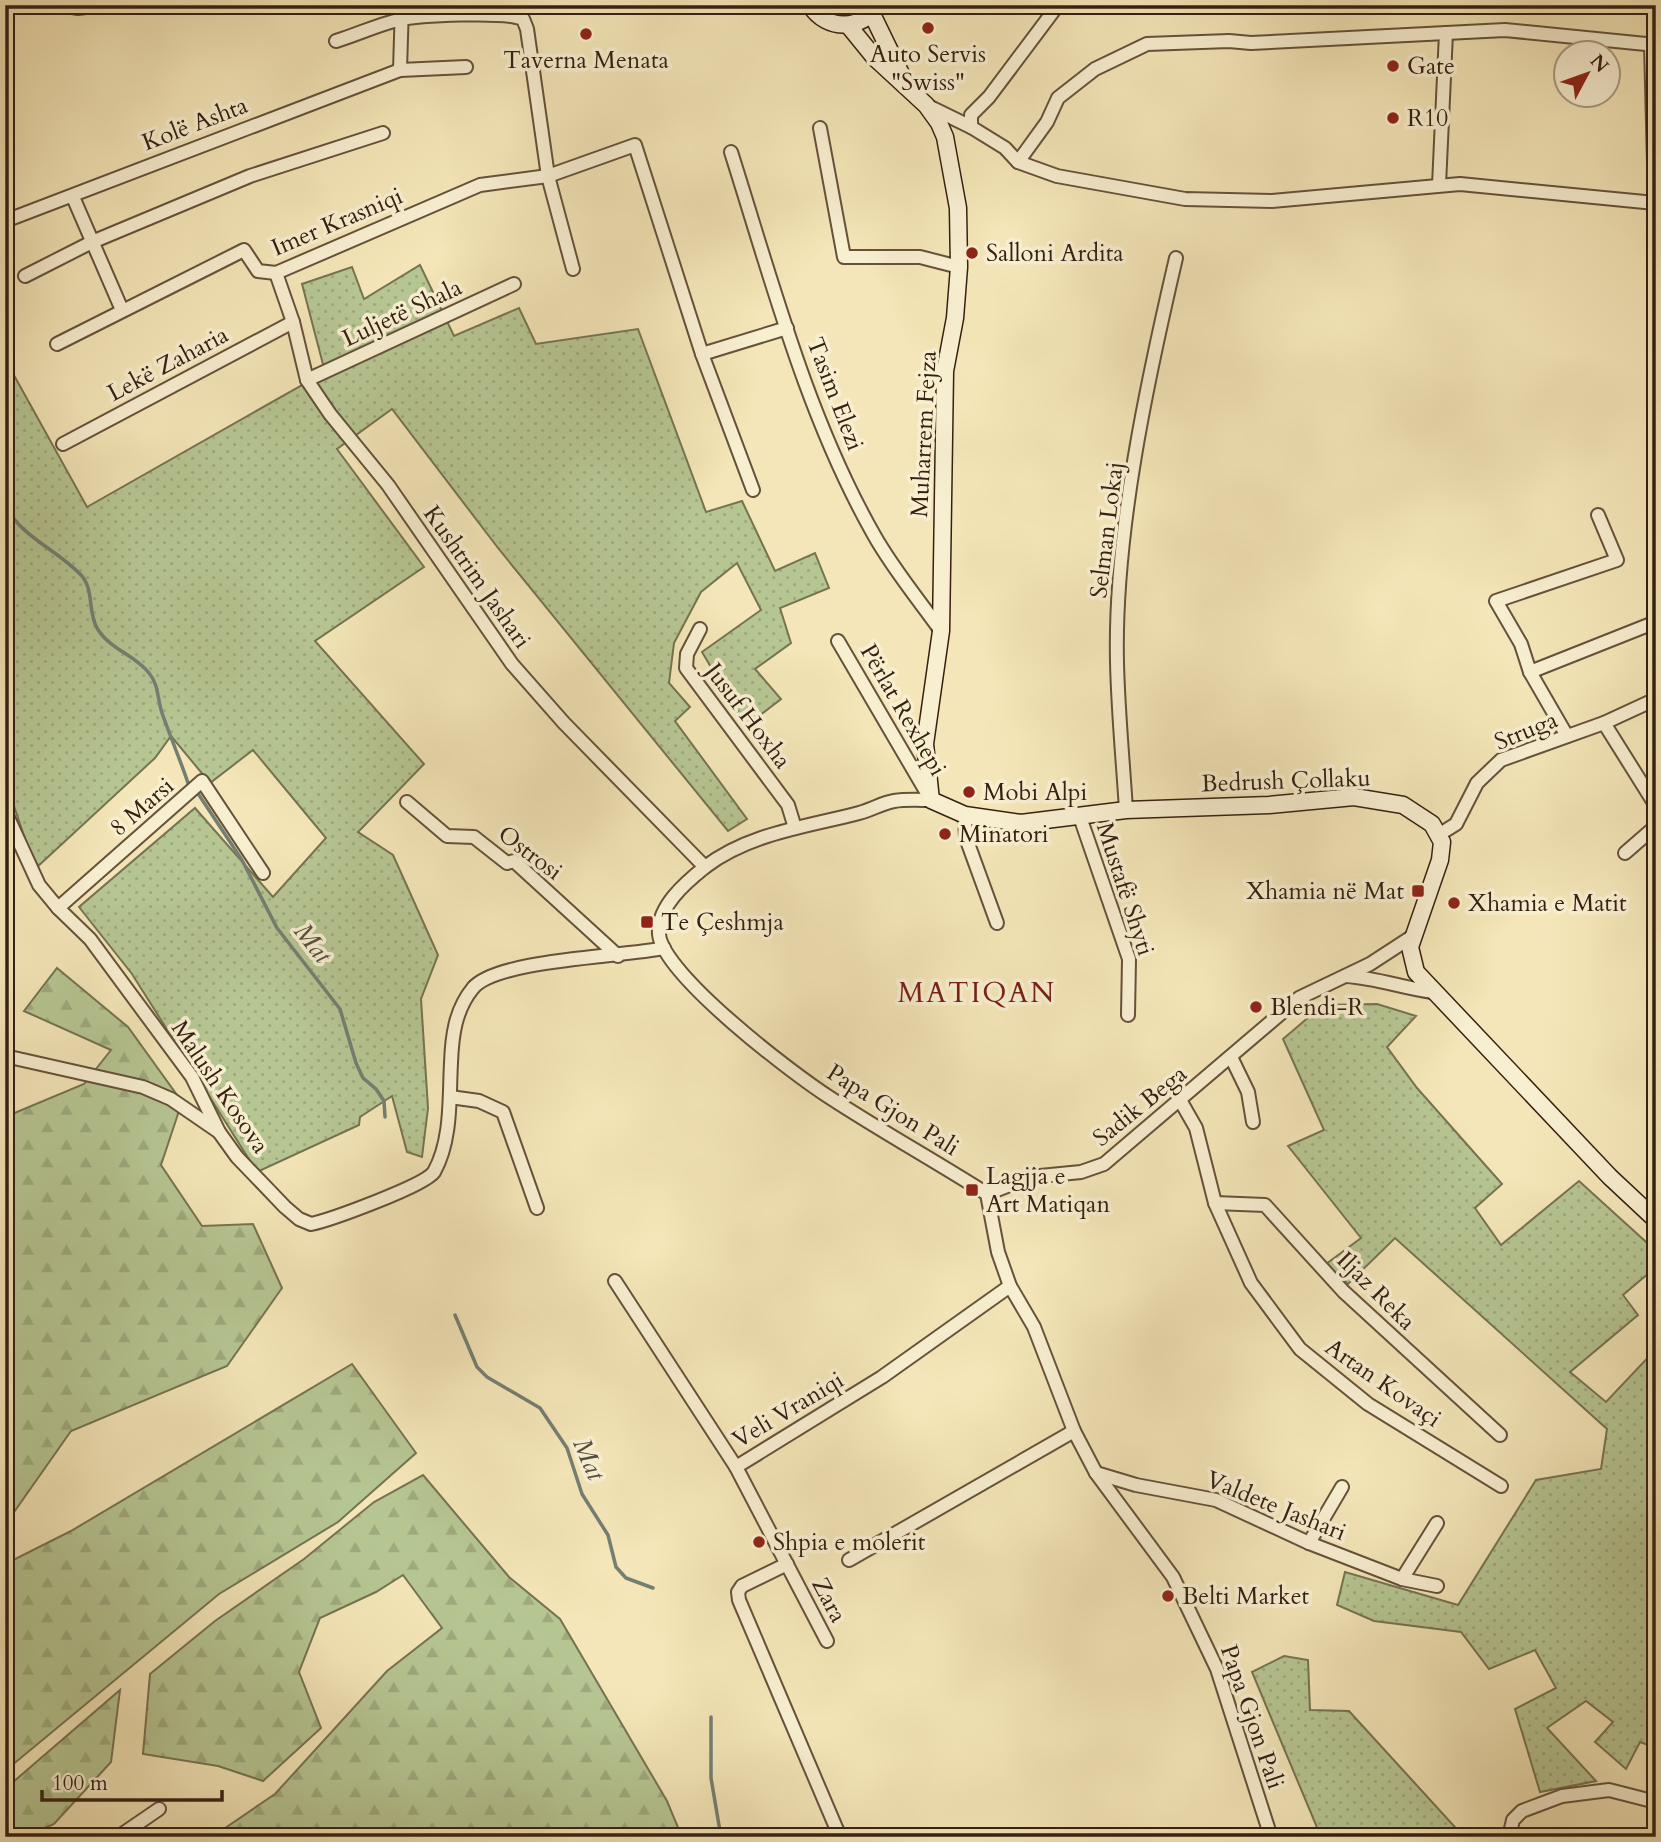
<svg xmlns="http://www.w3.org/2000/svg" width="1661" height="1842" font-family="Cardo,serif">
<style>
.grass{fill:url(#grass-dots);stroke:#767352;stroke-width:2}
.forest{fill:url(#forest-firs);stroke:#767352;stroke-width:2}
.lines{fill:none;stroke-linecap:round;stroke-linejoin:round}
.stream{stroke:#737f73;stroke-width:3.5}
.street-casing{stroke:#65523b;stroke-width:16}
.secondary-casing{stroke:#352011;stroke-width:19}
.street{stroke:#f8efd1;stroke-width:12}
.secondary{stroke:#f8efd1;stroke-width:16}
.poi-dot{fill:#8f2418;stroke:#f8efd1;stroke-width:2.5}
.labels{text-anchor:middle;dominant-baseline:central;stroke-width:7;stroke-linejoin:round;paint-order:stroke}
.poi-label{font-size:24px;fill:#352011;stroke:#f8efd1;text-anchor:start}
.street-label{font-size:24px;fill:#352011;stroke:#f8efd1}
.water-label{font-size:26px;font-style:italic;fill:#544f42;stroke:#f8efd1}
.quarter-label{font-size:28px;letter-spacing:2px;fill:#7a1f14;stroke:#f8efd1}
</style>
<defs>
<pattern id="grass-dots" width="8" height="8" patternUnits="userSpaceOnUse" patternTransform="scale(1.75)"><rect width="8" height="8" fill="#b6c693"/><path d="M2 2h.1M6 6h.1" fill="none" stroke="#9daa7e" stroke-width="1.8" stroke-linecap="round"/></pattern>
<pattern id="forest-firs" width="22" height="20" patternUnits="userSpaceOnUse" patternTransform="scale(1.75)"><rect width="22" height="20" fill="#b6c693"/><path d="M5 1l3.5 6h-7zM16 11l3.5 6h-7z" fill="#9daa7e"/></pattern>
</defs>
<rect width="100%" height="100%" fill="#f4e6b8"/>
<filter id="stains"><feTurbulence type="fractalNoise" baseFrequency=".00286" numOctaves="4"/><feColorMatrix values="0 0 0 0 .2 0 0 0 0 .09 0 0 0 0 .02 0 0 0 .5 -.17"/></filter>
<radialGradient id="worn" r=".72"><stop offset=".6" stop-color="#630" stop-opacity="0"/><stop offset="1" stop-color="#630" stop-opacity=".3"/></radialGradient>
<g class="grass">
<path d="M 420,265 L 454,336 L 519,308 L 536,344 L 638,329 L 706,512 L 742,501 L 775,571 L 815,553 L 829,588 L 780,608 L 791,643 L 755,669 L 781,699 L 746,726 L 702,652 L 761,610 L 737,563 L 701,592 L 674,643 L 669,683 L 690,707 L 675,721 L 747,819 L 728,831 L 498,548 L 392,409 L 337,449 L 424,567 L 315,641 L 424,764 L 358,832 L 393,855 L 438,955 L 421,999 L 428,1108 L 422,1157 L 407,1152 L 392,1096 L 360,1117 L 359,1125 L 257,1172 L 132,974 L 79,907 L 195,808 L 273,897 L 326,838 L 253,750 L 210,783 L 171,736 L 155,758 L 35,869 L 5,779 L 5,359 L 87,507 L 325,372 L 302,284 L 352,267 L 364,299 Z"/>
<path d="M 1377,1004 L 1416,1016 L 1387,1047 L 1417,1088 L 1502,1184 L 1475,1208 L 1501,1245 L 1579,1181 L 1656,1251 L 1656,1267 L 1623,1295 L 1638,1315 L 1570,1372 L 1606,1402 L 1656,1349 L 1656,1748 L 1640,1742 L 1626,1769 L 1595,1742 L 1613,1722 L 1586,1701 L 1547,1728 L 1596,1781 L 1540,1792 L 1515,1709 L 1556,1688 L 1535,1650 L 1489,1669 L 1461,1632 L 1374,1621 L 1337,1605 L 1345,1572 L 1458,1605 L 1536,1480 L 1601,1469 L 1607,1429 L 1395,1238 L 1348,1284 L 1326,1264 L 1361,1238 L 1288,1146 L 1324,1130 L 1283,1039 L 1323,1005 Z"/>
<path d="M 1284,1656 L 1308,1660 L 1310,1710 L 1349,1711 L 1464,1837 L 1321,1837 L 1252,1672 Z"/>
</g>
<g class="forest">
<path d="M 57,968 L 128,1027 L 182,1102 L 161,1165 L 202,1226 L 253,1224 L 282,1288 L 227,1366 L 71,1431 L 12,1515 L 5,1518 L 5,1117 L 84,1084 L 111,1050 L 24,1011 Z"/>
<path d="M 352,1364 L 416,1453 L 338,1522 L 219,1594 L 5,1771 L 5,1564 L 71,1531 Z"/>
<path d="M 423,1475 L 509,1577 L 560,1619 L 667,1801 L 682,1837 L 212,1837 L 275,1794 L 387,1671 L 442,1628 L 403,1575 L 376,1592 L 320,1618 L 299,1672 L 321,1728 L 263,1781 L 218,1766 L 143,1754 L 150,1674 L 215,1621 L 304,1559 L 374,1502 Z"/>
<path d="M 120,1690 L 111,1762 L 54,1824 L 25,1837 L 5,1837 L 5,1789 Z"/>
</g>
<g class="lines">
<g class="stream">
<path d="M 5,506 C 23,538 56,549 80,574 C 95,589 87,610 97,628 C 110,650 134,654 149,673 C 159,685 157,698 162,713 C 170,736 180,759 188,783"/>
<path d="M 199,795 L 242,860 L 277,928 L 340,1009 L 356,1063 L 363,1078 L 376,1089 L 384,1101 L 385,1117"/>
<path d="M 455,1315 L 477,1367 L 487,1377 L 540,1408 L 567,1448 L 582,1494 L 608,1535 L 616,1567 L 626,1578 L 653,1588"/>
<path d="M 711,1717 L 711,1778 L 721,1837"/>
</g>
<g class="street-casing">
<g id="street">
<path d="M 60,5 L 78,8 L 101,5"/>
<path d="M 776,5 L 802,5"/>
<path d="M 336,41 C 356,35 377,25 398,20 C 419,15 505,11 523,19 L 527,29 L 548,176 L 573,269"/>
<path d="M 400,70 L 402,5"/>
<path d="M 926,105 L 971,127 L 971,115 L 989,97 L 1058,5"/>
<path d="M 971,127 L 1005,148 L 1018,162 L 1057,176 L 1185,199 L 1272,201 L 1460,184 L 1655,203 L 1651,44"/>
<path d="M 820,128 L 844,257 L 920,257 L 959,267"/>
<path d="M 731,152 C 772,281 807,417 874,535 C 893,569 919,600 941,631"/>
<path d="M 1018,162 L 1047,122 L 1058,98 L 1095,69 L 1147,44 L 1229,41 L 1251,43 L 1505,30 L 1656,45"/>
<path d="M 1439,185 L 1446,33"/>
<path d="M 73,197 L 122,310"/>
<path d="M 5,221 L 400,70 L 466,67"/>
<path d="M 276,273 L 293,322 L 307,380 L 330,414 L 388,485 L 512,664 L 564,723 L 705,867"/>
<path d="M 25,276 L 92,242 L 250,176 L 383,133"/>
<path d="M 57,344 L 244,250 L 258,271 L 276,273 L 480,185 L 548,176 L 635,145 L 702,354 L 753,490"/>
<path d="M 702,354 L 787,328"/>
<path d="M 307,380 L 514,284"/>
<path d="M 63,444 L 293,322"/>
<path d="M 700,629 L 687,654 L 686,668 L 788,805 L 795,828"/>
<path d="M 838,641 L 931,800 C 919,800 906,799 894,801 C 882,803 871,810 859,813 C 806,827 750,833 705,867 C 685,883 657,907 659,934 C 662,974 793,1074 829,1097 C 881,1131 935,1161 987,1194 L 998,1252 L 1010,1286 L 1034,1327 L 1074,1431 L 1096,1473 L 1173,1577 L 1217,1669 L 1271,1837"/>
<path d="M 1530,672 L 1656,622"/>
<path d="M 1604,723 L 1656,806"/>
<path d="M 1567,736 L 1530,672 L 1521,644 L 1496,601 L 1617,560 L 1598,515"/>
<path d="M 407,802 L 447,836 L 474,837 L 507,863 L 514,861 L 618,956"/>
<path d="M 1126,810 C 1123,761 1118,711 1117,662 C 1114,534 1147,382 1176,258"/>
<path d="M 5,811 L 39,885 L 58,908 L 90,939 L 192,1077 L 219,1132 L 237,1157 L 285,1207 L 299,1219 L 311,1224 C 330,1220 424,1186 434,1172 C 452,1140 449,1098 451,1063 C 452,1036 455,1010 473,988 C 498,959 622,957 664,948"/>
<path d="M 965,815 L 966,838 L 997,923"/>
<path d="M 1080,817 L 1129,959 L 1128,1015"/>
<path d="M 1440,834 L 1456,824 L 1477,783 L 1501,760 L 1604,723 L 1656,699"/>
<path d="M 1625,853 L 1656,826"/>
<path d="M 58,908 L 202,781 L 263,873"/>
<path d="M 1346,976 C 1377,978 1403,988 1433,992"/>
<path d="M 5,1056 L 143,1087 L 171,1099 L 219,1132"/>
<path d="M 1231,1057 L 1248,1092 L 1253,1122"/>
<path d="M 450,1097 L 479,1101 L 503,1112 L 537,1208"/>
<path d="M 1180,1100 L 1196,1128 L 1215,1203 L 1251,1283 L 1300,1349 L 1368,1404 L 1501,1486"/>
<path d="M 987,1194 L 1030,1177 L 1081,1172 L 1104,1164 L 1299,998 L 1370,964 L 1413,936"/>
<path d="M 1215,1203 L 1265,1205 L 1343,1291 L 1500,1435"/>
<path d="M 615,1281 L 736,1467 L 827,1641"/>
<path d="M 736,1467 L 882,1377 L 1010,1286"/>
<path d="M 1096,1473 L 1136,1485 L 1216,1500 L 1309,1543 L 1402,1579 L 1437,1586"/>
<path d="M 1309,1543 L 1342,1487"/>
<path d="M 849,1560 L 1074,1431"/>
<path d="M 787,1564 L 742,1586 L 738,1592 L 739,1600 L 840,1837"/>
<path d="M 1402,1579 L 1437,1523"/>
<path d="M 118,1837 L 159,1809"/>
<path d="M 1509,1837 L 1513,1820 L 1522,1811 L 1562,1796 L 1609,1790 L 1656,1802"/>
</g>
</g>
<g class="secondary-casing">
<g id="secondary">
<path d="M 810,5 C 827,32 862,30 879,5"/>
<path d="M 872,14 L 902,76"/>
<path d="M 848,25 L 874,57 L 926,105 L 939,123 L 945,137 L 958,208 L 959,267 L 955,318 L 945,371 L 941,631 L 925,744 L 931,800 L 965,815 L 1021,823 L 1126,810 L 1269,805 L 1354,797 L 1403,805 L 1432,824 L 1442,842 L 1440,860 L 1410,947 L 1416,972 L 1610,1177 L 1656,1220"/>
</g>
</g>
<use href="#street" class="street"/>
<use href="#secondary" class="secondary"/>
</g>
<g class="poi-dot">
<circle cx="928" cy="28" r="7"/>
<circle cx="586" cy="34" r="7"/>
<circle cx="1393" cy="66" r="7"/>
<circle cx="1393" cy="118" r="7"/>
<circle cx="972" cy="253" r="7"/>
<circle cx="969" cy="792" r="7"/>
<circle cx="945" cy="834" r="7"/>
<rect x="1411" y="884" width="14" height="14" rx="3.5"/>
<circle cx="1454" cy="903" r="7"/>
<rect x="640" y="915" width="14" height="14" rx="3.5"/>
<circle cx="1256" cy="1007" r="7"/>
<rect x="965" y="1183" width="14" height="14" rx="3.5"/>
<circle cx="759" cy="1542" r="7"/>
<circle cx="1168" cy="1596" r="7"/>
</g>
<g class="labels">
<g class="poi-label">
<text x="928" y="54" text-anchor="middle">Auto Servis<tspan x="928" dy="28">"Swiss"</tspan></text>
<text x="586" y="60" text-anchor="middle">Taverna Menata</text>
<text x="1407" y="66">Gate</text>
<text x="1407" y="118">R10</text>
<text x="986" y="253">Salloni Ardita</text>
<text x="983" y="792">Mobi Alpi</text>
<text x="959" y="834">Minatori</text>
<text x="1404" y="891" text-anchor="end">Xhamia në Mat</text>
<text x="1468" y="903">Xhamia e Matit</text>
<text x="661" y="922">Te Çeshmja</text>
<text x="1270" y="1007">Blendi-R</text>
<text x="986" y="1176">Lagjja e<tspan x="986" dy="28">Art Matiqan</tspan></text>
<text x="773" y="1542">Shpia e molerit</text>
<text x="1182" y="1596">Belti Market</text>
</g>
<g class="street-label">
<text transform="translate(195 124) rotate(-21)">Kolë Ashta</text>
<text transform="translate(337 222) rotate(-23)">Imer Krasniqi</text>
<text transform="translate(402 313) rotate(-25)">Luljetë Shala</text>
<text transform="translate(168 364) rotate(-28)">Lekë Zaharia</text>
<text transform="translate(835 394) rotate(69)">Tasim Elezi</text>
<text transform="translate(924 434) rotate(-87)">Muharrem Fejza</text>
<text transform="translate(1107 530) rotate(-83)">Selman Lokaj</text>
<text transform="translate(477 577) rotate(55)">Kushtrim Jashari</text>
<text transform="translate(903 710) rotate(60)">Përlat Rexhepi</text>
<text transform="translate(748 716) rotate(53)">Jusuf Hoxha</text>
<text transform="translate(1526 731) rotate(-22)">Struga</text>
<text transform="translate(1286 781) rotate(-2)">Bedrush Çollaku</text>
<text transform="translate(142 807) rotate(-41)">8 Marsi</text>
<text transform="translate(530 853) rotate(37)">Ostrosi</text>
<text transform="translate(1125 889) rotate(72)">Mustafë Shyti</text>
<text transform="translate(220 1087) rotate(56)">Malush Kosova</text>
<text transform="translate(1140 1106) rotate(-39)">Sadik Bega</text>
<text transform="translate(893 1110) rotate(32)">Papa Gjon Pali</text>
<text transform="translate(1376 1291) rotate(45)">Iljaz Reka</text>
<text transform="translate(1383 1383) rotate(35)">Artan Kovaçi</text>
<text transform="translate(788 1410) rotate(-31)">Veli Vraniqi</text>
<text transform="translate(1276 1506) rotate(22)">Valdete Jashari</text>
<text transform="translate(829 1600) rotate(62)">Zara</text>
<text transform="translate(1252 1717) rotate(71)">Papa Gjon Pali</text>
</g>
<g class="water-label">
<text transform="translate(313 943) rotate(52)">Mat</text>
<text transform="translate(589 1459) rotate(67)">Mat</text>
</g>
<g class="quarter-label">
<text x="977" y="993">MATIQAN</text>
</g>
</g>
<rect width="1661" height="1842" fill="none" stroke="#f4e6b8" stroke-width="28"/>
<rect x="7" y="7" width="1647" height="1828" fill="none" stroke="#352011" stroke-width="3.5"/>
<rect x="14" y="14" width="1633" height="1814" fill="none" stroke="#352011" stroke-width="2"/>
<g transform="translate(1587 74) rotate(49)"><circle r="33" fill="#f8efd1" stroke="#aa9c84" stroke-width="2"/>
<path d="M0-5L12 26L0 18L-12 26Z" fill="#8f2418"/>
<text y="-10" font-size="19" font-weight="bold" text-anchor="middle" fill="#352011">N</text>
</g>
<path d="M42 1790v10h180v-10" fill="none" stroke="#352011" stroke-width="3.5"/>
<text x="52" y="1790" font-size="21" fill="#352011" stroke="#f8efd1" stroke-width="5" paint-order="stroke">100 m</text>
<rect width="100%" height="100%" filter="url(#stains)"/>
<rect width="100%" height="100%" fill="url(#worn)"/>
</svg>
